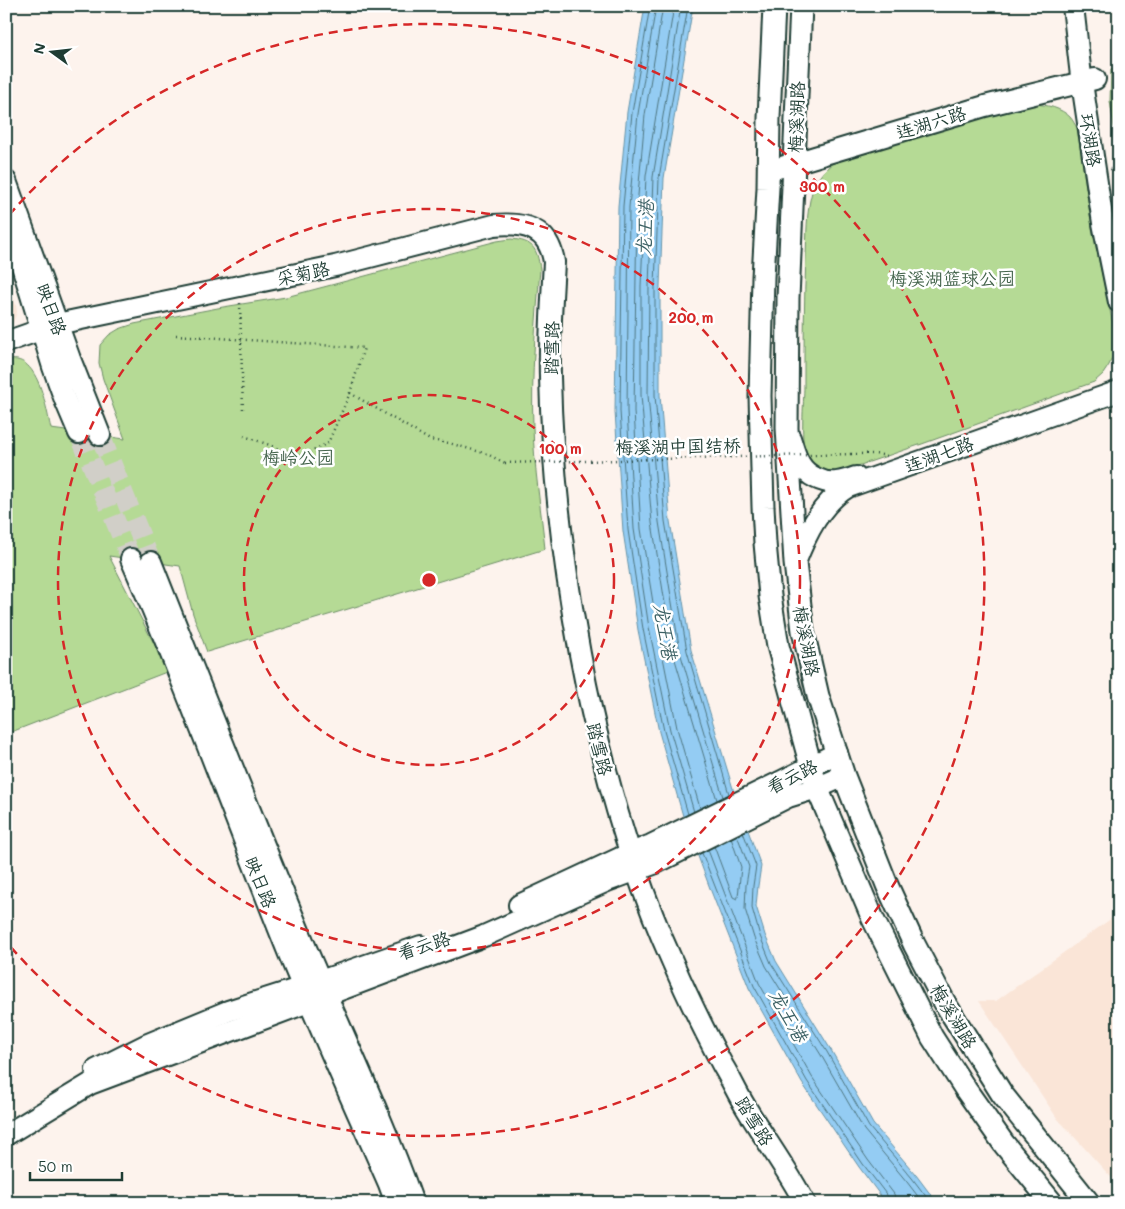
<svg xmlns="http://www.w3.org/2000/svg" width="1125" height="1209" font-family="Mali,'LXGW WenKai TC',sans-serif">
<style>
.built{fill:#fae5d7}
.green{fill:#b5da95;stroke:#6a8c64}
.water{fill:#94ccf3;stroke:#6593a7}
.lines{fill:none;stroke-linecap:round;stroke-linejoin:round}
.shore{stroke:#4e7680;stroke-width:1}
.secondary-tunnel{stroke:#d1cfc8;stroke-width:20;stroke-dasharray:20 10;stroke-linecap:butt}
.secondary-casing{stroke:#1f3d34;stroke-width:24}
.primary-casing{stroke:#1f3d34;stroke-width:25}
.path{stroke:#1f3d34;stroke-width:2.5;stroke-dasharray:1 4;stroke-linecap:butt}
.secondary{stroke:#fff;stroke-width:20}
.primary{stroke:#fff;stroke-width:21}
.path-bridge{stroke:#1f3d34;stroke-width:2.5;stroke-dasharray:1 4;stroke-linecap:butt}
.ring{fill:none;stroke:#d62828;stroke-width:2.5;stroke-dasharray:9 6}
.labels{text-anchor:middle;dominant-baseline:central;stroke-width:5;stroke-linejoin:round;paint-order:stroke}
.street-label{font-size:18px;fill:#1f3d34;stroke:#fff}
.park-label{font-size:18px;fill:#44644c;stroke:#fff}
.water-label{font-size:19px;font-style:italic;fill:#3c6164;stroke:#fff}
.centre{fill:#d62828;stroke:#fff;stroke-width:2.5}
.ring-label{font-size:15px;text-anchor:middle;font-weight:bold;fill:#d62828;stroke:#fff;stroke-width:5;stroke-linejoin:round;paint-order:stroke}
</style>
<rect width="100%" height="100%" fill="#fdf3ed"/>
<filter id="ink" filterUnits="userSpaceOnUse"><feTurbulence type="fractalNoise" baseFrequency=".02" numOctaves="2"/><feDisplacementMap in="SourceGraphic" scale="10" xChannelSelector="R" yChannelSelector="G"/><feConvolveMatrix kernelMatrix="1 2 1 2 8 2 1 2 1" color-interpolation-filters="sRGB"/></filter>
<g filter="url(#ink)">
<g class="built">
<path d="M 6,277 L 16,305 L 17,312 L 12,326 L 6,332 Z"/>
<path d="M 1119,913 L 1119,1186 L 1057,1118 L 979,1001 L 996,1001 Z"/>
</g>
<g class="green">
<path d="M 1119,68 L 1119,160 L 1110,101 L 1111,69 Z"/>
<path d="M 1035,104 C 1047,105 1061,108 1070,117 C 1073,120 1075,125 1077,128 L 1093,234 L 1113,324 L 1115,343 L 1114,354 L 1109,365 L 1103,374 L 1094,382 L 922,444 L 837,473 C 823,472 812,468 806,455 C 800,444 804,401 804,386 C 804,343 804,300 806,257 C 807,235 806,213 812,192 C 816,179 824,170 834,162 L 922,134 Z"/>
<path d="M 511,239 C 533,241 537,248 540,269 C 536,322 531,374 533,427 C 534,468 541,509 545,549 L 207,652 L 193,614 L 180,566 L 109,556 L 150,636 L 169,671 L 6,734 L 6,361 C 38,350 46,408 51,429 L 125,439 L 103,379 L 99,363 L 100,345 L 109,335 L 119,329 L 134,324 L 223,307 L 286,297 L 497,241 Z"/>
</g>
<path class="water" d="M 645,6 L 693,6 L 664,178 L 660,286 L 660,395 L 670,521 L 691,650 L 734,792 L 761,866 L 758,886 L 756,906 L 765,935 L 776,961 L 831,1050 L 873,1124 L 916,1175 L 937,1203 L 886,1203 L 859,1167 L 802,1083 L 749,988 L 711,891 L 683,816 L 659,732 L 638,630 L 623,531 L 615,412 L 618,206 L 627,112 Z"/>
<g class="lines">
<g class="shore">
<path d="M 650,6 L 632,113 L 623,206 L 620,411 L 628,530 L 643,629 L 664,731 L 688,814"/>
<path d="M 656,6 L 638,114 L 629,207 L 627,411 L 634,529 L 649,628 L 670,730 L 694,812"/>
<path d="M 663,6 L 645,115 L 637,207 L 634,411 L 641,529 L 657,627 L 677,728 L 700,808"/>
<path d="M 674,6 L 646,176 L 641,286 L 641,395 L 652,523 L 673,653 L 717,800"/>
<path d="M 681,6 L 653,177 L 649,286 L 648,395 L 659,522 L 680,652 L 723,797"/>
<path d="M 688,6 L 659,178 L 655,286 L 655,395 L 665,521 L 687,651 L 729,794"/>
<path d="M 743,832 L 756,866 L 753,886 L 752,908 L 760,936 L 771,963 L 827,1052 L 869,1127 L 912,1178 L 931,1203"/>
<path d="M 737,835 L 749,867 L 746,885 L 745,909 L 754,938 L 766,966 L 821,1055 L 864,1130 L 907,1182 L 923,1203"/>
<path d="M 714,846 L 733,897 L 737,899 L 738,897 L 741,867 L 731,838"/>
<path d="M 708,850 L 759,983 L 812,1077 L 868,1160 L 894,1194 L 896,1203"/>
<path d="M 702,853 L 754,986 L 807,1081 L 863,1164 L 889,1198 L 890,1203"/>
</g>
<g class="secondary-tunnel">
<path d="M 79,433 L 131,559"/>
<path d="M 100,435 L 151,562"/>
</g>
<g class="secondary-casing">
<g id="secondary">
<path d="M 1073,6 L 1081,76 L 1103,223 L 1119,302"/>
<path d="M 768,171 L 985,106 L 1095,79"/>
<path d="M 6,181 L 70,359 L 100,435"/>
<path d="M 6,224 L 23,269 L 53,367 L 65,400 L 79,433"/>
<path d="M 6,342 L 57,324 L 335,266 L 494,225 C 525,222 549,228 554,262 C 552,300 549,339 550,377 C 552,470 563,562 580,654 C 600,760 628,864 673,963 C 688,998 705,1032 723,1066 C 731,1079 737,1093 745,1106 C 764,1138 787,1169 805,1203"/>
<path d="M 790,438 C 793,447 795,456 800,464 C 807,476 824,484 837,482 C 844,481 850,479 856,477"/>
<path d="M 131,559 C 189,691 237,826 291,959 C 322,1034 356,1109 389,1184 L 396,1203"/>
<path d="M 151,562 C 202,691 253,820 306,948 C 342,1033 382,1116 413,1203"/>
<path d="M 795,563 C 806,534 821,503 848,487 L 1119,391"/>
<path d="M 519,905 L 624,856 L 651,845 L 784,780 L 837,753"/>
<path d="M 96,1070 L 148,1044 L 228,1011 L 303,987 L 421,946"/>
<path d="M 6,1135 L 90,1084 L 484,936 L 607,881 L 656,863 L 788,797 L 817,788 L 844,776"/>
</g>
</g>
<g class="primary-casing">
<g id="primary">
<path d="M 774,6 L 769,118 L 768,188 L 763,277 L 760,396 L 763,507 L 765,543 L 770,596 L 778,646 L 817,788 L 873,919 L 932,1037 L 966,1090 L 1004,1144 L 1052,1203"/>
<path d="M 801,6 L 788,298 L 787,428 L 795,563 L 803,631 L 818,696 L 844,776 L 887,885 L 914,944 L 946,1005 L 1002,1094 L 1089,1203"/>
</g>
</g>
<g class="path">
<path d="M 1110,169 L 1119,168"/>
<path d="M 240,303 L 243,411"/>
<path d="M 176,335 L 364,348 L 350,393 L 328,443 L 301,456 L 244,436"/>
<path d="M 350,393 L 430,440 L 449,443 L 487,454 L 505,463"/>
<path d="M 851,454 C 863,454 875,453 887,456"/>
</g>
<use href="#secondary" class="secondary"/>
<use href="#primary" class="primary"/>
<path class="path-bridge" d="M 505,463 L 851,454"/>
</g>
</g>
<g class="ring">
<circle cx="429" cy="580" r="185"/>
<circle cx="429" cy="580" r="371"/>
<path d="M9 215A556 556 0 1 1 9 945"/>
</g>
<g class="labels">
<g class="street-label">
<text transform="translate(796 117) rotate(-88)">梅溪湖路</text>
<text transform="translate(931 122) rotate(-17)">连湖六路</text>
<text transform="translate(1091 140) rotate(81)">环湖路</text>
<text transform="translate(303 273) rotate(-12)">采菊路</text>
<text transform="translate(52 309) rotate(70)">映日路</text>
<text transform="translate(551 348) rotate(-89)">踏雪路</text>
<text transform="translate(678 446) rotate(-1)">梅溪湖中国结桥</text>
<text transform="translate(939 454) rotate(-20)">连湖七路</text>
<text transform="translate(807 641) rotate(79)">梅溪湖路</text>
<text transform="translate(600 749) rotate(76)">踏雪路</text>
<text transform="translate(792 776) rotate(-27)">看云路</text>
<text transform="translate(261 882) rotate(68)">映日路</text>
<text transform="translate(424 945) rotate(-18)">看云路</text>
<text transform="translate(954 1016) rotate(59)">梅溪湖路</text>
<text transform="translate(755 1121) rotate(58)">踏雪路</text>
</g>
<g class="park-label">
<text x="952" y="278">梅溪湖篮球公园</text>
<text x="298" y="457">梅岭公园</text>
</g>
<g class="water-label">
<text transform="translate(644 228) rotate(-87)">龙王港</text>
<text transform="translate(666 631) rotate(80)">龙王港</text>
<text transform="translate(789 1015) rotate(61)">龙王港</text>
</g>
</g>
<circle cx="429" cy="580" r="8" class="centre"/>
<g class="ring-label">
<text x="822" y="192">300 m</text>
<text x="691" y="323">200 m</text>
<text x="560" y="454">100 m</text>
</g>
<rect width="1125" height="1209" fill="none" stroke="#fff" stroke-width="25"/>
<rect x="12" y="12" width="1100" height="1184" fill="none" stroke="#1f3d34" stroke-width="2" filter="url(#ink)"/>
<g transform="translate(52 52) rotate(285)" stroke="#ffffff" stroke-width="4" paint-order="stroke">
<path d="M0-4L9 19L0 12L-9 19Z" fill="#1f3d34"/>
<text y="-8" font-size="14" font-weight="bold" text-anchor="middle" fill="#1f3d34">N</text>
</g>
<path d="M30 1172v8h92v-8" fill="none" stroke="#1f3d34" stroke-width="2.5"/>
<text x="38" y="1172" font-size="15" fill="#1f3d34" stroke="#ffffff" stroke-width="4" paint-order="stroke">50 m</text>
</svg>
